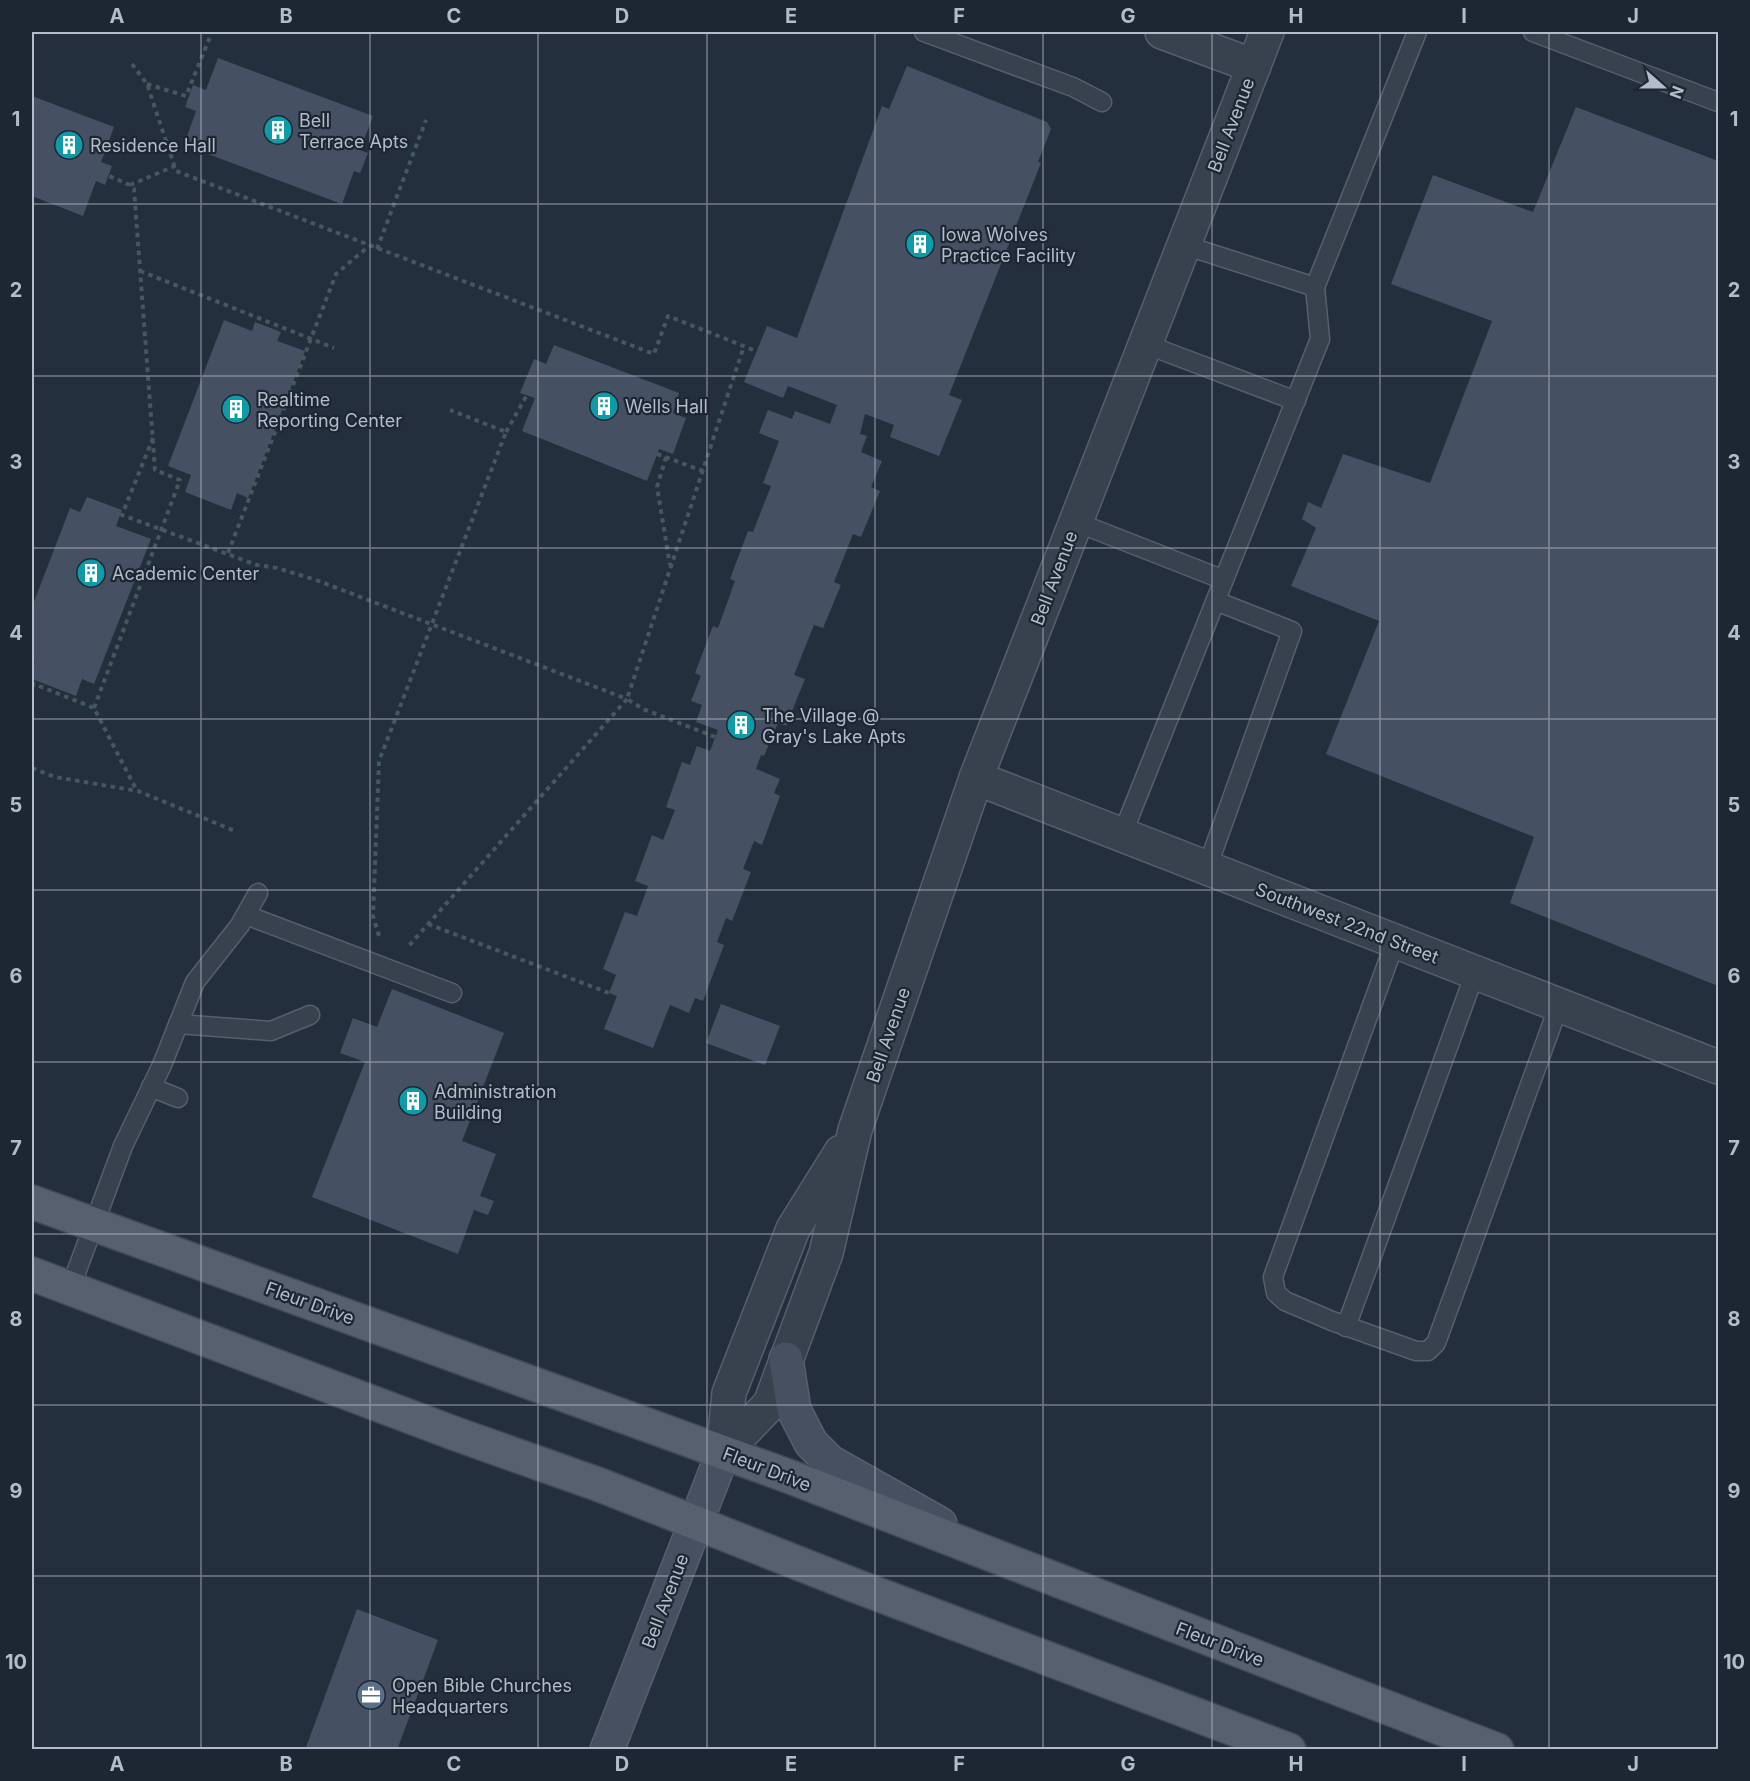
<svg xmlns="http://www.w3.org/2000/svg" width="1750" height="1781" font-family="Inter,sans-serif">
<style>
.building{fill:#455162}
.lines{fill:none;stroke-linecap:round;stroke-linejoin:round}
.service-casing{stroke:#565f6c;stroke-width:21}
.minor-casing{stroke:#565f6c;stroke-width:36}
.tertiary-casing{stroke:#565f6c;stroke-width:36}
.secondary-casing{stroke:#565f6c;stroke-width:36}
.primary-casing{stroke:#414a57;stroke-width:36}
.path{stroke:#44595c;stroke-width:4;stroke-dasharray:4.5 4.5;stroke-linecap:butt}
.service{stroke:#38414e;stroke-width:18}
.minor{stroke:#38414e;stroke-width:33}
.tertiary{stroke:#38414e;stroke-width:33}
.secondary{stroke:#465061;stroke-width:33}
.primary{stroke:#56606e;stroke-width:33}
.grid{fill:none;stroke:#b4bcc9;stroke-width:1.5;stroke-opacity:0.55}
.labels{text-anchor:middle;dominant-baseline:central;stroke-width:4.5;stroke-linejoin:round;paint-order:stroke}
.poi-label{font-size:18px;fill:#b4bcc9;stroke:#1d2633;text-anchor:start}
.street-label{font-size:18px;fill:#b4bcc9;stroke:#1d2633}
.neatline{fill:none;stroke:#b4bcc9;stroke-width:2}
.grid-label{font-size:20px;text-anchor:middle;font-weight:bold;fill:#b4bcc9}
</style>
<rect width="100%" height="100%" fill="#242f3e"/>
<g class="building">
<path d="M 218,58 L 373,116 L 360,150 L 368,153 L 360,173 L 354,171 L 342,204 L 184,145 L 196,111 L 185,107 L 193,85 L 206,90 Z"/>
<path d="M 907,66 L 1047,122 L 1051,129 L 1038,162 L 1041,163 L 949,395 L 962,400 L 939,456 L 890,437 L 894,425 L 865,414 L 860,434 L 867,436 L 861,452 L 882,461 L 871,487 L 880,491 L 861,537 L 853,534 L 834,582 L 841,585 L 823,628 L 814,625 L 794,675 L 805,679 L 786,726 L 778,723 L 764,756 L 761,755 L 756,769 L 780,779 L 774,793 L 780,796 L 762,845 L 754,841 L 743,869 L 751,872 L 732,921 L 726,918 L 717,942 L 724,945 L 703,1001 L 695,998 L 689,1013 L 670,1005 L 653,1048 L 604,1029 L 617,996 L 609,993 L 616,975 L 603,969 L 625,912 L 637,916 L 648,886 L 635,881 L 652,835 L 663,840 L 675,810 L 666,807 L 682,762 L 690,765 L 697,746 L 710,751 L 718,730 L 696,722 L 702,705 L 691,701 L 701,676 L 695,673 L 713,626 L 718,628 L 735,581 L 730,579 L 748,531 L 753,532 L 771,486 L 763,483 L 779,441 L 759,433 L 768,410 L 792,419 L 795,411 L 830,424 L 837,405 L 788,386 L 783,398 L 744,382 L 767,326 L 797,338 L 882,106 L 889,109 Z"/>
<path d="M 32,96 L 114,127 L 101,162 L 112,166 L 105,185 L 96,181 L 83,216 L 32,196 Z"/>
<path d="M 1576,107 L 1718,161 L 1718,986 L 1510,903 L 1534,837 L 1326,754 L 1379,621 L 1291,586 L 1316,528 L 1302,519 L 1308,502 L 1321,508 L 1343,454 L 1430,483 L 1492,321 L 1391,284 L 1433,175 L 1533,212 Z"/>
<path d="M 224,320 L 252,331 L 255,322 L 281,332 L 277,341 L 305,351 L 248,498 L 237,493 L 231,510 L 185,492 L 191,475 L 168,466 Z"/>
<path d="M 554,345 L 679,393 L 673,413 L 686,418 L 673,454 L 659,449 L 647,481 L 522,431 L 535,398 L 520,393 L 534,359 L 546,364 Z"/>
<path d="M 87,497 L 122,510 L 116,526 L 151,539 L 94,684 L 82,679 L 76,696 L 32,679 L 32,670 L 35,661 L 32,660 L 32,607 L 70,508 L 80,512 Z"/>
<path d="M 392,989 L 504,1033 L 462,1141 L 496,1154 L 480,1196 L 494,1201 L 488,1215 L 474,1210 L 458,1254 L 312,1197 L 365,1062 L 340,1053 L 353,1018 L 377,1027 Z"/>
<path d="M 721,1004 L 780,1026 L 765,1065 L 706,1043 Z"/>
<path d="M 357,1609 L 438,1640 L 397,1750 L 305,1750 Z"/>
</g>
<g class="lines">
<g class="service-casing">
<g id="service">
<path d="M 924,32 L 1073,87 L 1102,102"/>
<path d="M 1533,32 L 1718,102"/>
<path d="M 1184,245 L 1315,287 L 1417,32"/>
<path d="M 1145,344 L 1296,401"/>
<path d="M 1076,522 L 1224,580"/>
<path d="M 1122,835 L 1320,339 L 1315,287"/>
<path d="M 1207,868 L 1292,631 L 1216,601"/>
<path d="M 246,915 L 452,993"/>
<path d="M 1395,942 L 1273,1277 L 1276,1293 L 1285,1301 L 1332,1321 L 1416,1351 L 1428,1351 L 1436,1343 L 1559,1005"/>
<path d="M 178,1024 L 271,1031 L 310,1015"/>
<path d="M 151,1087 L 178,1098"/>
<path d="M 70,1289 L 123,1146 L 162,1065 L 195,982 L 240,925 L 258,893"/>
<path d="M 1346,1327 L 1475,973"/>
</g>
</g>
<g class="minor-casing">
<g id="minor">
<path d="M 1162,32 L 1254,66"/>
<path d="M 976,778 L 1718,1067"/>
</g>
</g>
<g class="tertiary-casing">
<g id="tertiary">
<path d="M 723,1453 L 770,1404 L 826,1253 L 855,1130 L 976,778 L 1267,32"/>
<path d="M 723,1453 L 729,1393 L 793,1229 L 841,1152"/>
</g>
</g>
<g class="secondary-casing">
<g id="secondary">
<path d="M 786,1359 L 794,1410 L 811,1443 L 830,1462 L 940,1524"/>
<path d="M 607,1750 L 723,1453"/>
</g>
</g>
<g class="primary-casing">
<g id="primary">
<path d="M 32,1202 L 788,1476 L 1497,1750"/>
<path d="M 32,1274 L 456,1434 L 600,1485 L 856,1586 L 1289,1750"/>
</g>
</g>
<g class="path">
<path d="M 132,64 L 147,84 L 176,171 L 654,354 L 668,316 L 756,351"/>
<path d="M 147,84 L 186,96 L 212,32"/>
<path d="M 130,185 L 175,166"/>
<path d="M 377,249 L 426,120"/>
<path d="M 140,271 L 334,348"/>
<path d="M 506,432 L 527,395"/>
<path d="M 153,438 L 122,515 L 257,565 L 277,568 L 316,580 L 627,699 L 407,948"/>
<path d="M 657,454 L 703,471"/>
<path d="M 666,457 L 657,487 L 670,565"/>
<path d="M 228,553 L 336,274 L 369,246"/>
<path d="M 32,661 L 34,662"/>
<path d="M 32,687 L 34,684 L 94,708 L 137,791"/>
<path d="M 94,708 L 180,480 L 155,470 L 134,189 L 130,185 L 109,176"/>
<path d="M 715,737 L 643,709 L 627,699 L 744,346"/>
<path d="M 32,768 L 55,777 L 138,791 L 235,831"/>
<path d="M 428,924 L 609,993"/>
<path d="M 379,936 L 373,916 L 379,761 L 506,432 L 450,410"/>
</g>
<use href="#service" class="service"/>
<use href="#minor" class="minor"/>
<use href="#tertiary" class="tertiary"/>
<use href="#secondary" class="secondary"/>
<use href="#primary" class="primary"/>
</g>
<path class="grid" d="M 201,32 L 201,1750M 370,32 L 370,1750M 538,32 L 538,1750M 707,32 L 707,1750M 875,32 L 875,1750M 1043,32 L 1043,1750M 1212,32 L 1212,1750M 1380,32 L 1380,1750M 1549,32 L 1549,1750M 32,204 L 1718,204M 32,376 L 1718,376M 32,548 L 1718,548M 32,719 L 1718,719M 32,890 L 1718,890M 32,1062 L 1718,1062M 32,1234 L 1718,1234M 32,1405 L 1718,1405M 32,1576 L 1718,1576"/>
<defs>
<g id="building-disc" transform="scale(1.5)"><circle r="9.5" fill="#0f9aa8" stroke="#1d2633"/><path d="M-4-6H4V6H1V3H-1V6H-4ZM-2.5-4.3h1.7v1.8h-1.7ZM.8-4.3h1.7v1.8H.8ZM-2.5-1h1.7V.8h-1.7ZM.8-1h1.7V.8H.8Z" fill="#fff"/></g>
<g id="office-disc" transform="scale(1.5)"><circle r="9.5" fill="#5c6f8a" stroke="#1d2633"/><path d="M-6-3h4V-5.5h4V-3h4V5H-6ZM-1-4.5V-3h2v-1.5ZM-6 0V1H6V0Z" fill="#fff"/></g>
</defs>
<g fill-rule="evenodd">
<use href="#building-disc" x="278" y="130"/>
<use href="#building-disc" x="69" y="145"/>
<use href="#building-disc" x="920" y="244"/>
<use href="#building-disc" x="604" y="406"/>
<use href="#building-disc" x="236" y="409"/>
<use href="#building-disc" x="91" y="573"/>
<use href="#building-disc" x="741" y="725"/>
<use href="#building-disc" x="413" y="1101"/>
<use href="#office-disc" x="371" y="1695"/>
</g>
<g class="labels">
<g class="poi-label">
<text x="299" y="120">Bell<tspan x="299" dy="21">Terrace Apts</tspan></text>
<text x="90" y="145">Residence Hall</text>
<text x="941" y="234">Iowa Wolves<tspan x="941" dy="21">Practice Facility</tspan></text>
<text x="257" y="399">Realtime<tspan x="257" dy="21">Reporting Center</tspan></text>
<text x="625" y="406">Wells Hall</text>
<text x="112" y="573">Academic Center</text>
<text x="762" y="715">The Village @<tspan x="762" dy="21">Gray's Lake Apts</tspan></text>
<text x="434" y="1091">Administration<tspan x="434" dy="21">Building</tspan></text>
<text x="392" y="1685">Open Bible Churches<tspan x="392" dy="21">Headquarters</tspan></text>
</g>
<g class="street-label">
<text transform="translate(1231 125) rotate(-69)">Bell Avenue</text>
<text transform="translate(1054 578) rotate(-69)">Bell Avenue</text>
<text transform="translate(1347 923) rotate(21)">Southwest 22nd Street</text>
<text transform="translate(888 1035) rotate(-71)">Bell Avenue</text>
<text transform="translate(310 1303) rotate(20)">Fleur Drive</text>
<text transform="translate(767 1469) rotate(21)">Fleur Drive</text>
<text transform="translate(665 1601) rotate(-69)">Bell Avenue</text>
<text transform="translate(1220 1644) rotate(21)">Fleur Drive</text>
</g>
</g>
<rect width="1750" height="1781" fill="none" stroke="#1d2633" stroke-width="66"/>
<g transform="translate(1663 87) rotate(111)" stroke="#1d2633" stroke-width="4.5" paint-order="stroke">
<path d="M0-4.5L10 22L0 15L-10 22Z" fill="#b4bcc9"/>
<text y="-9" font-size="16" font-weight="bold" text-anchor="middle" fill="#b4bcc9">N</text>
</g>
<rect x="33" y="33" width="1684" height="1715" class="neatline"/>
<g class="grid-label">
<text x="117" y="23">A</text>
<text x="286" y="23">B</text>
<text x="454" y="23">C</text>
<text x="622" y="23">D</text>
<text x="791" y="23">E</text>
<text x="959" y="23">F</text>
<text x="1128" y="23">G</text>
<text x="1296" y="23">H</text>
<text x="1464" y="23">I</text>
<text x="1633" y="23">J</text>
<text x="16" y="126">1</text>
<text x="1734" y="126">1</text>
<text x="16" y="297">2</text>
<text x="1734" y="297">2</text>
<text x="16" y="469">3</text>
<text x="1734" y="469">3</text>
<text x="16" y="640">4</text>
<text x="1734" y="640">4</text>
<text x="16" y="812">5</text>
<text x="1734" y="812">5</text>
<text x="16" y="983">6</text>
<text x="1734" y="983">6</text>
<text x="16" y="1155">7</text>
<text x="1734" y="1155">7</text>
<text x="16" y="1326">8</text>
<text x="1734" y="1326">8</text>
<text x="16" y="1498">9</text>
<text x="1734" y="1498">9</text>
<text x="16" y="1669">10</text>
<text x="1734" y="1669">10</text>
<text x="117" y="1771">A</text>
<text x="286" y="1771">B</text>
<text x="454" y="1771">C</text>
<text x="622" y="1771">D</text>
<text x="791" y="1771">E</text>
<text x="959" y="1771">F</text>
<text x="1128" y="1771">G</text>
<text x="1296" y="1771">H</text>
<text x="1464" y="1771">I</text>
<text x="1633" y="1771">J</text>
</g>
</svg>
